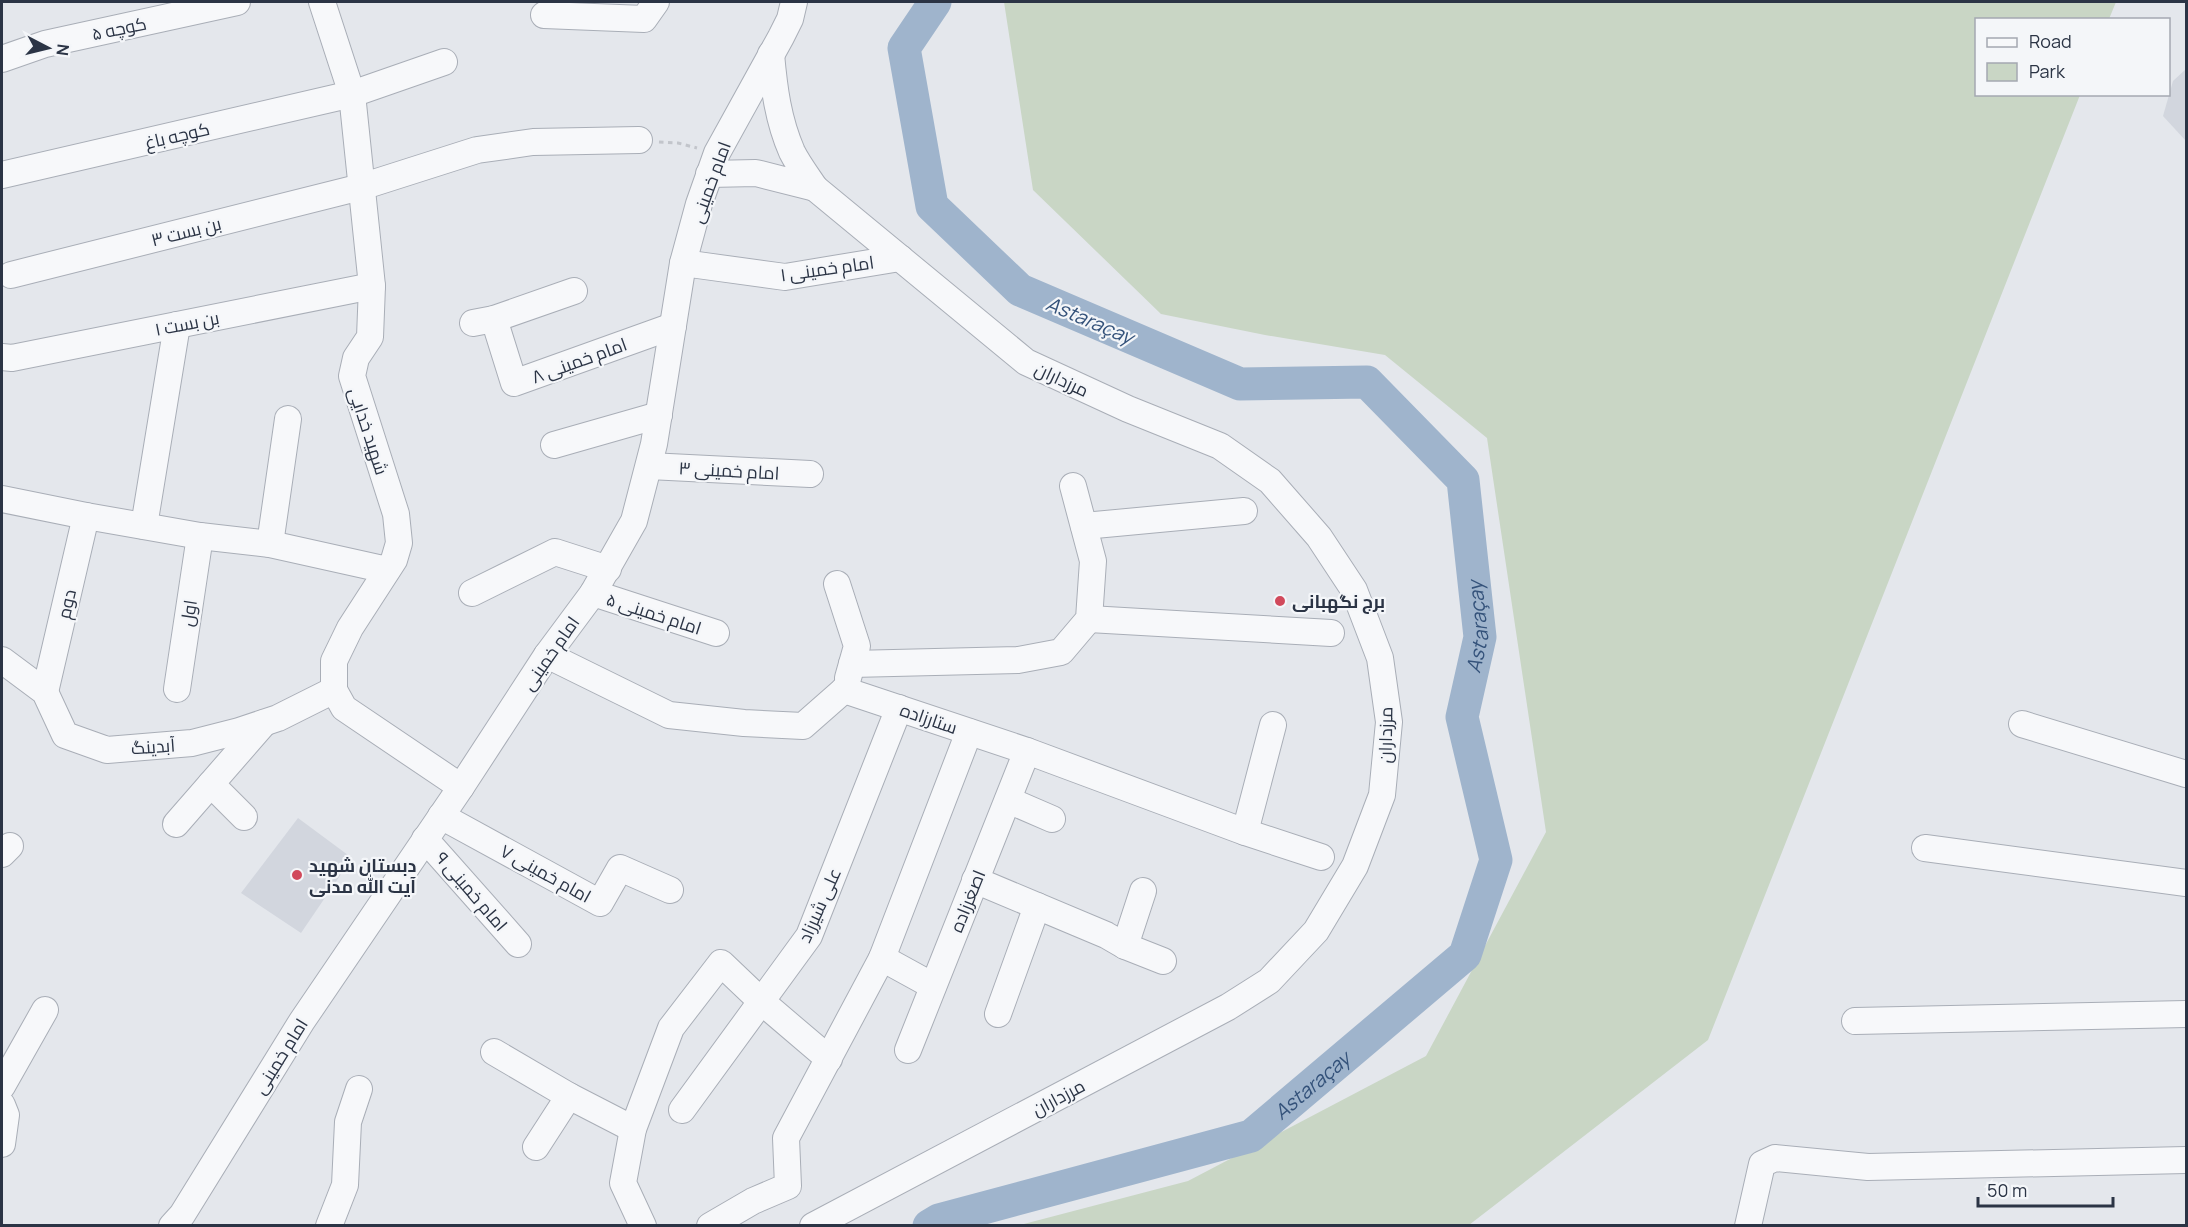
<svg xmlns="http://www.w3.org/2000/svg" width="2188" height="1227" font-family="Manrope,Cairo,sans-serif">
<style>
.built{fill:#d2d6de}
.green{fill:#c9d6c5}
.lines{fill:none;stroke-linecap:round;stroke-linejoin:round}
.river{stroke:#9fb4cc;stroke-width:33}
.minor-casing{stroke:#a9aeb7;stroke-width:28}
.path{stroke:#c2c5cb;stroke-width:3;stroke-dasharray:4.5 4.5;stroke-linecap:butt}
.minor{stroke:#f7f8fa;stroke-width:26}
.poi-dot{fill:#d1495b;stroke:#f4f6f9;stroke-width:2}
.labels{text-anchor:middle;dominant-baseline:central;stroke-width:4.5;stroke-linejoin:round;paint-order:stroke}
.street-label{font-size:18px;fill:#2b3445;stroke:#f4f6f9}
.poi-label{font-size:18px;font-weight:bold;fill:#2b3445;stroke:#f4f6f9;text-anchor:start}
.water-label{font-size:20px;font-style:italic;fill:#34527a;stroke:#f4f6f9}
</style>
<rect width="100%" height="100%" fill="#e4e7ec"/>
<g class="built">
<path d="M 2186,69 L 2186,141 L 2163,116 L 2173,81 Z"/>
<path d="M 298,818 L 352,858 L 301,933 L 241,893 Z"/>
</g>
<path class="green" d="M 1004,2 L 2116,2 L 2109,19 L 1976,20 L 1976,94 L 2080,95 L 1708,1040 L 1469,1225 L 1020,1225 L 1188,1181 L 1426,1056 L 1546,832 L 1487,438 L 1385,355 L 1265,335 L 1161,314 L 1033,190 Z"/>
<g class="lines">
<path class="river" id="s1" d="M 929,1226 L 939,1220 L 1251,1136 L 1465,955 L 1496,860 L 1462,717 L 1480,637 L 1463,480 L 1367,382 L 1240,384 L 1020,290 L 932,206 L 904,48 L 935,2"/>
<g class="minor-casing">
<g id="minor">
<path d="M 322,2 L 352,94 L 372,286 L 370,337 L 356,358 L 352,376 L 396,514 L 399,543 L 394,560 L 350,628 L 334,661 L 334,690 L 344,708 L 461,787"/>
<path d="M 544,15 L 644,19 L 656,2"/>
<path d="M 2,59 L 45,44 L 237,2"/>
<path d="M 709,174 L 756,173 L 815,188 C 807,176 798,164 792,152 C 778,120 774,88 771,54"/>
<path d="M 2,175 L 352,94 L 444,62"/>
<path d="M 683,263 L 785,277 L 900,258"/>
<path d="M 11,275 L 361,187 L 477,150 L 533,142 L 639,140"/>
<path d="M 494,319 L 514,383 L 673,326"/>
<path d="M 473,323 L 494,319 L 574,291"/>
<path d="M 2,357 L 12,358 L 372,286"/>
<path d="M 554,445 L 659,415"/>
<path d="M 649,466 L 810,474"/>
<path d="M 2,499 L 86,516 L 200,536 L 270,544 L 387,570"/>
<path d="M 144,526 L 177,325"/>
<path d="M 1084,526 L 1244,511"/>
<path d="M 270,544 L 288,419"/>
<path d="M 837,584 L 857,646 L 848,678"/>
<path d="M 472,593 L 555,552 L 608,569"/>
<path d="M 593,593 L 716,633"/>
<path d="M 1089,619 L 1331,633"/>
<path d="M 547,655 L 669,715 L 744,723 L 803,726 L 844,690"/>
<path d="M 2,660 L 45,692 L 65,735 L 107,750 L 192,743 L 239,731 L 278,718 L 334,690"/>
<path d="M 852,664 L 1018,660 L 1061,652 L 1089,619 L 1093,561 L 1073,486"/>
<path d="M 177,689 L 200,536"/>
<path d="M 844,690 L 1027,751 L 1245,832 L 1321,857"/>
<path d="M 45,692 L 86,516"/>
<path d="M 2022,724 L 2186,774"/>
<path d="M 211,784 L 244,817"/>
<path d="M 1008,800 L 1052,819"/>
<path d="M 441,816 L 600,903 L 620,868 L 670,890"/>
<path d="M 176,824 L 264,723"/>
<path d="M 1245,832 L 1273,725"/>
<path d="M 425,839 L 518,944"/>
<path d="M 1925,848 L 2186,883"/>
<path d="M 2,854 L 10,846"/>
<path d="M 975,880 L 1106,935 L 1125,946 L 1163,961"/>
<path d="M 1125,946 L 1143,891"/>
<path d="M 882,958 L 933,986"/>
<path d="M 998,1014 L 1037,906"/>
<path d="M 1855,1021 L 2186,1014"/>
<path d="M 908,1050 L 1027,751"/>
<path d="M 494,1052 L 569,1096 L 633,1129"/>
<path d="M 2,1086 L 45,1010"/>
<path d="M 2,1105 L 6,1115 L 2,1144"/>
<path d="M 682,1110 L 809,936 L 899,708"/>
<path d="M 536,1147 L 569,1096"/>
<path d="M 172,1226 L 182,1215 L 302,1021 L 461,787 L 547,655 L 593,593 L 634,521 L 654,444 L 683,263 L 699,204 L 717,153 L 781,37 L 790,19 L 794,2"/>
<path d="M 329,1226 L 345,1185 L 348,1122 L 359,1089"/>
<path d="M 643,1226 L 623,1183 L 633,1129 L 671,1028 L 721,963 L 762,1002 L 829,1059"/>
<path d="M 710,1226 L 753,1201 L 788,1186 L 786,1138 L 882,958 L 969,732"/>
<path d="M 813,1226 L 1228,1007 L 1269,981 L 1316,931 L 1355,866 L 1382,795 L 1389,722 L 1380,658 L 1354,590 L 1319,537 L 1270,481 L 1220,446 L 1128,409 L 1026,362 L 815,188"/>
<path d="M 1748,1226 L 1762,1164 L 1775,1158 L 1868,1167 L 2186,1160"/>
</g>
</g>
<path class="path" d="M 659,142 L 678,143 L 697,148"/>
<use href="#minor" class="minor"/>
</g>
<g class="poi-dot">
<circle cx="1280" cy="601" r="6"/>
<circle cx="297" cy="875" r="6"/>
</g>
<g class="labels">
<g class="street-label">
<text transform="translate(119 28) rotate(-12)">کوچه ۵</text>
<text transform="translate(177 135) rotate(-13)">کوچه باغ</text>
<text transform="translate(710 182) rotate(-70)">امام خمینی</text>
<text transform="translate(186 231) rotate(-14)">بن بست ۳</text>
<text transform="translate(827 268) rotate(-8)">امام خمینی ۱</text>
<text transform="translate(187 323) rotate(-11)">بن بست ۱</text>
<text transform="translate(579 360) rotate(-20)">امام خمینی ۸</text>
<text transform="translate(1062 379) rotate(25)">مرزداران</text>
<text transform="translate(369 431) rotate(72)">شهید خدایی</text>
<text transform="translate(729 470) rotate(3)">امام خمینی ۳</text>
<text transform="translate(66 604) rotate(-77)">دوم</text>
<text transform="translate(188 613) rotate(-81)">اول</text>
<text transform="translate(654 613) rotate(18)">امام خمینی ۵</text>
<text transform="translate(550 653) rotate(-55)">امام خمینی</text>
<text transform="translate(929 718) rotate(19)">ستارزاده</text>
<text transform="translate(1385 735) rotate(-89)">مرزداران</text>
<text transform="translate(153 746) rotate(-4)">آبدینگ</text>
<text transform="translate(546 873) rotate(29)">امام خمینی ۷</text>
<text transform="translate(472 891) rotate(49)">امام خمینی ۹</text>
<text transform="translate(967 901) rotate(-68)">اصغرزاده</text>
<text transform="translate(819 905) rotate(-66)">علی شیرزاد</text>
<text transform="translate(280 1056) rotate(-58)">امام خمینی</text>
<text transform="translate(1058 1097) rotate(-28)">مرزداران</text>
</g>
<g class="poi-label">
<text x="1292" y="601">برج نگهبانی</text>
<text x="309" y="865">دبستان شهید<tspan x="309" dy="21">آیت الله مدنی</tspan></text>
</g>
<g class="water-label">
<text transform="translate(1090 320) rotate(23)">Astaraçay</text>
<text stroke="none"><textPath href="#s1" startOffset="954">Astaraçay</textPath></text>
<text stroke="none"><textPath href="#s1" startOffset="414">Astaraçay</textPath></text>
</g>
</g>
<rect width="2188" height="1227" fill="none" stroke="#2b3445" stroke-width="6"/>
<rect x="1975" y="18" width="195" height="78" fill="#f4f6f9" stroke="#a4a8b1" stroke-width="1.5"/>
<rect x="1987" y="38" width="30" height="9" fill="#f7f8fa" stroke="#a4a8b1" stroke-width="1.5"/>
<text x="2029" y="48" font-size="18" fill="#2b3445">Road</text>
<rect x="1987" y="63" width="30" height="18" fill="#c9d6c5" stroke="#a4a8b1" stroke-width="1.5"/>
<text x="2029" y="78" font-size="18" fill="#2b3445">Park</text>
<g transform="translate(48 48) rotate(97)" stroke="#f4f6f9" stroke-width="4.5" paint-order="stroke">
<path d="M0-4.5L10 22L0 15L-10 22Z" fill="#2b3445"/>
<text y="-9" font-size="16" font-weight="bold" text-anchor="middle" fill="#2b3445">N</text>
</g>
<path d="M1978 1197v9h135v-9" fill="none" stroke="#2b3445" stroke-width="3"/>
<text x="1987" y="1197" font-size="18" fill="#2b3445" stroke="#f4f6f9" stroke-width="4.5" paint-order="stroke">50 m</text>
</svg>
